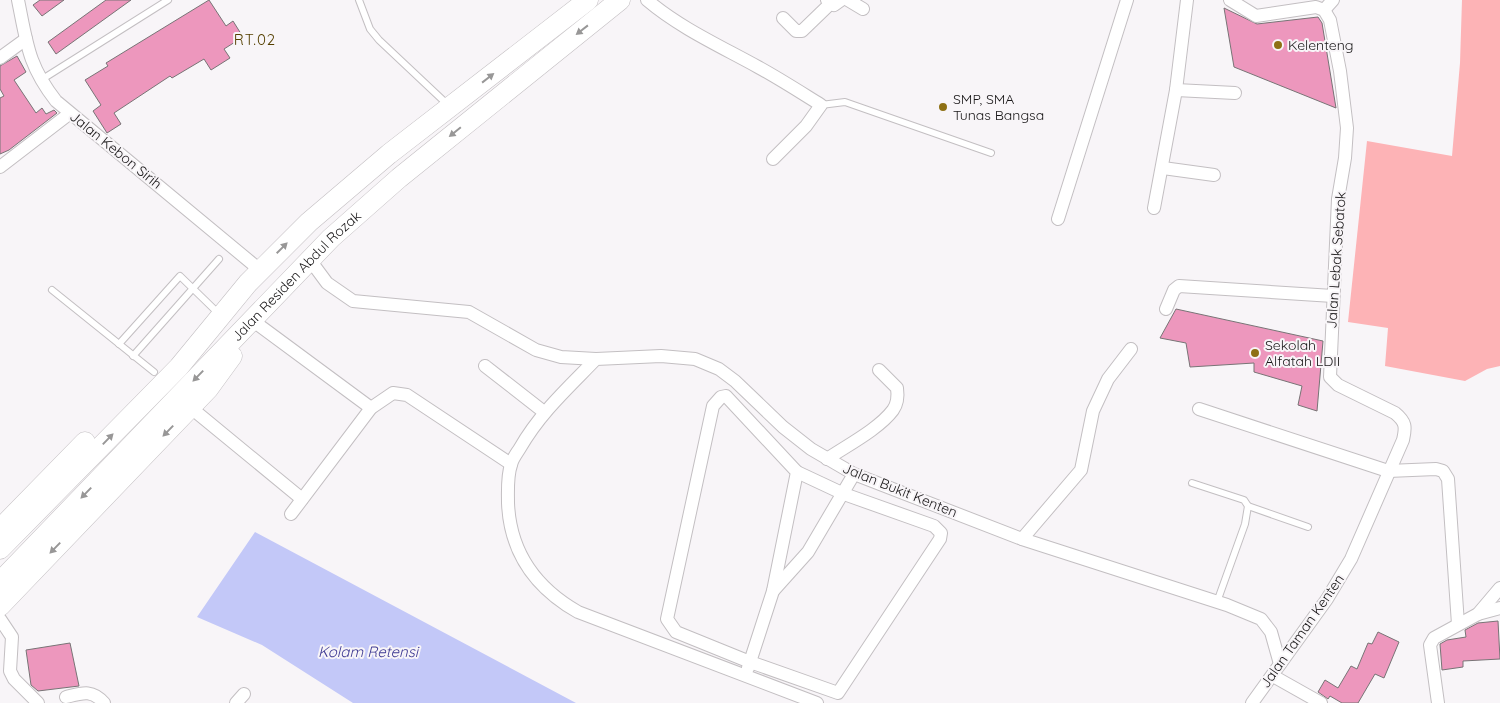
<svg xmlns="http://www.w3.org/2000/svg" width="1500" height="703" font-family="Quicksand,sans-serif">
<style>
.green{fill:#fdb3b6}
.water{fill:#c3c8f8}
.building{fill:#ed97bd;stroke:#787476}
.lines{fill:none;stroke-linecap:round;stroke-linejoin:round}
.service-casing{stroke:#c3bfc2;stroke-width:8}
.minor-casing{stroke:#c3bfc2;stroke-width:14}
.trunk-casing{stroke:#c3bfc2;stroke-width:21}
.service{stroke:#fff;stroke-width:6}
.minor{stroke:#fff;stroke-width:12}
.trunk{stroke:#fff;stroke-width:20}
.oneway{fill:#989797}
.poi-dot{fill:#8e7014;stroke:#f8f5f8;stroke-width:2}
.labels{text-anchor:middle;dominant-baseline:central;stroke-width:4;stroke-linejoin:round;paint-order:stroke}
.poi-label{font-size:14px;fill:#191718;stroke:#f8f5f8;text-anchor:start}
.street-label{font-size:14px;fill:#191718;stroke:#f8f5f8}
.neighbourhood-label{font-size:15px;letter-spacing:1px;fill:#554000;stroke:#f8f5f8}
.water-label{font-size:15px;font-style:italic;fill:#3e3a93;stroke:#f8f5f8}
</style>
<rect width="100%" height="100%" fill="#f8f5f8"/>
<path class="green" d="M 1462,0 L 1500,0 L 1500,366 L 1487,369 L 1465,381 L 1385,366 L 1388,328 L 1348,322 L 1367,141 L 1452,156 L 1460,63 Z"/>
<path class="water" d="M 255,532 L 576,703 L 353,703 L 262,645 L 197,617 Z"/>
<g class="building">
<path d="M 40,0 L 64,0 L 42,16 L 33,5 Z"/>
<path d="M 106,0 L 131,0 L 56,54 L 48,42 Z"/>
<path d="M 209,0 L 226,26 L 233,21 L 243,37 L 224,49 L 230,58 L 211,70 L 204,59 L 172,78 L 170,76 L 114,113 L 121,124 L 107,133 L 93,111 L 101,105 L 85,80 L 108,66 L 106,63 Z"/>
<path d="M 1224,8 L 1257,24 L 1318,17 L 1322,23 L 1336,108 L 1234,67 Z"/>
<path d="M 17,56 L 26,72 L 14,80 L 36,113 L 42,108 L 46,114 L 54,110 L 57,113 L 9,150 L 0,154 L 0,98 L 4,96 L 0,89 L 0,66 Z"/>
<path d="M 1176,309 L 1323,341 L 1317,411 L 1298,405 L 1302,386 L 1254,372 L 1254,363 L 1190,367 L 1186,343 L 1160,338 Z"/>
<path d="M 1498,621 L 1500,659 L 1463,661 L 1463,667 L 1442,670 L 1440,644 L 1447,640 L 1466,637 L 1465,630 L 1478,623 Z"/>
<path d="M 1378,632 L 1399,642 L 1384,678 L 1375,674 L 1358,703 L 1342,703 L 1330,696 L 1328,699 L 1318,692 L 1325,680 L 1338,688 L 1351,666 L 1357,669 L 1368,643 L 1372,644 Z"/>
<path d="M 70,643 L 79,686 L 38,691 L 31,685 L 26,650 Z"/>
</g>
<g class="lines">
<g class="service-casing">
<g id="service">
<path d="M 359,0 L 370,29 L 379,40 L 447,104"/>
<path d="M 41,80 L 168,0"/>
<path d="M 821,105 L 845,102 L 991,153"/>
<path d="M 52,290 L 154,372"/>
<path d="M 119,344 L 180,276 L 217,312"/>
<path d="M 133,356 L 219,259"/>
<path d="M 1192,483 L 1244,500 L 1248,506 L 1245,524 L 1217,602"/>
<path d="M 1248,506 L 1308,527"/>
</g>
</g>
<g class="minor-casing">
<g id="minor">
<path d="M 18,0 C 27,44 28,65 56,101 L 260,270"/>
<path d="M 647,0 C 680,28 720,46 758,67 C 780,79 800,92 821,105 L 806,126 L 773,159"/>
<path d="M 827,0 L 834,5 L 841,0"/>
<path d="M 848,0 L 863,9"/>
<path d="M 1230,0 L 1256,16 L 1316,7 L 1324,10 L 1330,20 L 1340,71 L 1347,128 L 1345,158 L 1338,199 L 1330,377 L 1338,385 L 1395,413 C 1406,422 1406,427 1403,440 L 1351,559 L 1327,599 L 1252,703"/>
<path d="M 1324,10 L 1333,0"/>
<path d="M 783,18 L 796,31 L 802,31 L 830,4"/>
<path d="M 0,58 L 26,39"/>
<path d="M 1176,90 L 1235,93"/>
<path d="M 0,167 L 69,114"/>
<path d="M 1163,168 L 1214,175"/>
<path d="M 1154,208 L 1176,90 L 1187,0"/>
<path d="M 1058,219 L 1127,0"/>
<path d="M 310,260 L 327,283 L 353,301 L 469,312 L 536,350 L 561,357 L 596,359"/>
<path d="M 1166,309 L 1174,290 L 1179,286 L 1333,296"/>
<path d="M 256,323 L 371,408"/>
<path d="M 485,366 L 544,412"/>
<path d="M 726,396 L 797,472 L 773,591 L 750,662 L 676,632 L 667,619 L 713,406 L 721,397 Z"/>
<path d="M 190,407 L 302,499"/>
<path d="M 1199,409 L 1388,471 L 1436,469 L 1443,471 L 1448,479 L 1458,624"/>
<path d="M 827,459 C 846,446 879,429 893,410 C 898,403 898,395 897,388 L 879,370"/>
<path d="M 291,514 L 371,408 L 393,393 L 407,395 L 511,464"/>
<path d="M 1022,539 L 1081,470 L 1093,411 L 1108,379 L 1131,349"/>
<path d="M 773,591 L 808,552 L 854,474"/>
<path d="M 1478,614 L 1500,608"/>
<path d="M 0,619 L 12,637 L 10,671 L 14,679 L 38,703"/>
<path d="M 748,668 L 750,662 L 838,693 L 940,539 L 941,533 L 934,526 L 844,494 L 797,472"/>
<path d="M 1273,676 L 1321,703"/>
<path d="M 66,697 C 82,693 92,689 104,703"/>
<path d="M 236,703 L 244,694"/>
<path d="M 817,703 L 578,612 C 536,588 510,553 508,503 C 508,491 507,476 511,465 C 512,459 517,453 520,448 C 540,413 568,388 596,359 L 661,356 L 695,359 L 719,369 L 735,381 L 783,427 L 811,449 L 854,474 L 1022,539 L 1227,605 L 1261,619 L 1271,632 L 1280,664"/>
<path d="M 1438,703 L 1430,645 L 1434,638 L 1478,614 L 1500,588"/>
</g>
</g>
<g class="trunk-casing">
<g id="trunk">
<path d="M 0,529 L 85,442"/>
<path d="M 0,549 L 179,367 L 248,283 L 309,222 L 389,154 L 588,0"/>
<path id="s1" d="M 0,582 L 331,238 L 399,178 L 620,0"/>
<path d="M 0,606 L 208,389 L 232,356"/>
</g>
</g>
<use href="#service" class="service"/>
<use href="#minor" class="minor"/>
<use href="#trunk" class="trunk"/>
</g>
<defs><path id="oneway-solid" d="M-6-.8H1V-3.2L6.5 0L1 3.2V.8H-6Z" transform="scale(1.25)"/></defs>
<g class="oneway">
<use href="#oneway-solid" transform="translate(582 30) rotate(142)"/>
<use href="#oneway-solid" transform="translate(488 78) rotate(-38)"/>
<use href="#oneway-solid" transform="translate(455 132) rotate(141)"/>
<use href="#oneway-solid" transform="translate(282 248) rotate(-45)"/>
<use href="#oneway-solid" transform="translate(198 376) rotate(134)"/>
<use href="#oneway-solid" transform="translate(168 431) rotate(134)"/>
<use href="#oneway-solid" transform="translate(108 439) rotate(-46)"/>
<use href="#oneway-solid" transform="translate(86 493) rotate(134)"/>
<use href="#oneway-solid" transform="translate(55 548) rotate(134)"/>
</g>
<g class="poi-dot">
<circle cx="1278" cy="45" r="5"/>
<circle cx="943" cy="107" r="5"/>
<circle cx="1255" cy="353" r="5"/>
</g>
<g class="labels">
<g class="poi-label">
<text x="1288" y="45">Kelenteng</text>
<text x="953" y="99">SMP, SMA<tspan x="953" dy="16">Tunas Bangsa</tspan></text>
<text x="1265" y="345">Sekolah<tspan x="1265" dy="16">Alfatah LDII</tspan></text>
</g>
<g class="street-label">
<text transform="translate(116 150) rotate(39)">Jalan Kebon Sirih</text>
<text transform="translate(1336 260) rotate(-86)">Jalan Lebak Sebatok</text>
<text stroke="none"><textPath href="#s1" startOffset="426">Jalan Residen Abdul Rozak</textPath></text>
<text transform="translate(900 490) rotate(22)">Jalan Bukit Kenten</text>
<text transform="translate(1302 631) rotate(-55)">Jalan Taman Kenten</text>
</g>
<g class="neighbourhood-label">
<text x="255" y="39">RT.02</text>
</g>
<g class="water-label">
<text x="368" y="651">Kolam Retensi</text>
</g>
</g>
</svg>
